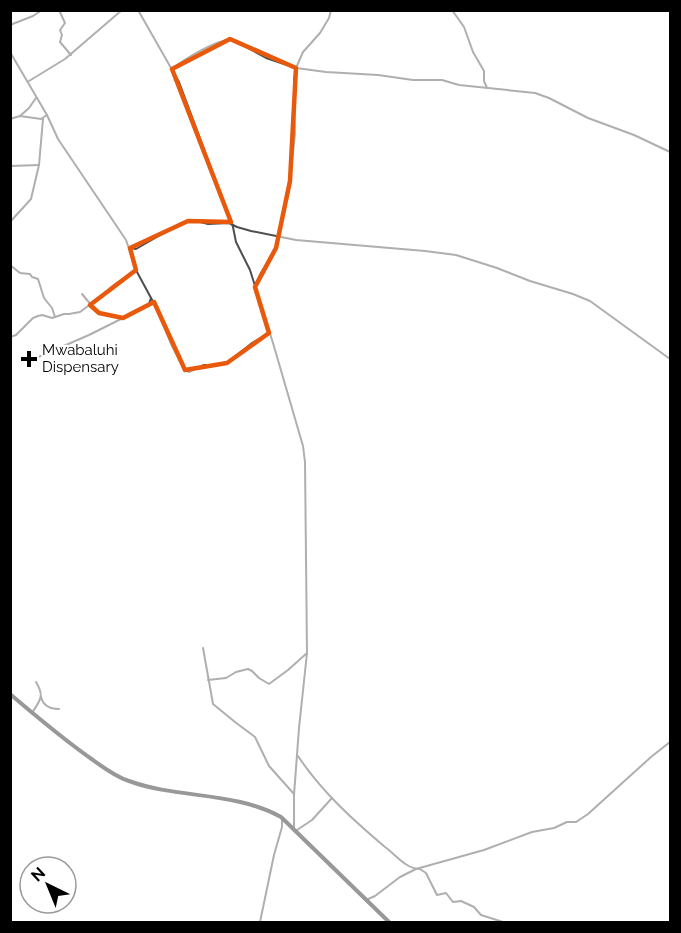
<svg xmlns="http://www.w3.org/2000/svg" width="681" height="933" font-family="Raleway,sans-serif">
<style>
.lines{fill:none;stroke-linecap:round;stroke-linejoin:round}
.street{stroke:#4e4e4e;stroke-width:2}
.secondary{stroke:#1b1b1b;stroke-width:4}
.marked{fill:none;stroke:#e8590c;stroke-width:4.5;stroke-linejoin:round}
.poi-dot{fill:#000;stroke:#fff;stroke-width:2}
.labels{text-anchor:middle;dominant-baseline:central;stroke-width:4.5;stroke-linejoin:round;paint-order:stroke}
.poi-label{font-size:15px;fill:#000;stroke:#fff;text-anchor:start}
</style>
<rect width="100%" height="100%" fill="#fff"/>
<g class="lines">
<g class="street">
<path d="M 59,10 L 65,23 L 60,30 L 62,35 L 60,42 L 71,55"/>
<path d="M 138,10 L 179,82 L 233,227 L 236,242 L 250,270 L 273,343 L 303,446 L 305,462 L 307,653 L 299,728 L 294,795 L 294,828"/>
<path d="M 452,10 L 464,27 L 473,52 L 484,71 L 484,81 L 487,88"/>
<path d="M 10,25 L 33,16 L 42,10"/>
<path d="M 10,52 L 47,115 L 58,139 L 126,240 L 137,272 L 157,309 L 172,346 L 185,370 L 189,372 L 204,365 L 219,365 L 227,363 L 252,343 L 269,333"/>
<path d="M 172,69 C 186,58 214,41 232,39 L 266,58 L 296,68 L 326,72 L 378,75 L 413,80 L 442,80 L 459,85 L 535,93 L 549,98 L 588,118 L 634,135 L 670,152"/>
<path d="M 29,81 L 65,59 L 122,10"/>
<path d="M 20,116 L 29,108 L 36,98"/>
<path d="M 10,119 L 20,116 L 41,119 L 47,115"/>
<path d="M 10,166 L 39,165"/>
<path d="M 10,222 L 31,199 L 39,165 L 43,119"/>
<path d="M 130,248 L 136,249 L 183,222 L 193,220 L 208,224 L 229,223 L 237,227 L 251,231 L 296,240 L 425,251 L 456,255 L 497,268 L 530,281 L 573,294 L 590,301 L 670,359"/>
<path d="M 10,265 L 20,273 L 30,274 L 32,277 L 38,279 L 44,298 L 52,308 L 55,317"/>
<path d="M 255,286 L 261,273 L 276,248 L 290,181 L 295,134 L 294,80 L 296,68 L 303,52 L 320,33 L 329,18 L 331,10"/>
<path d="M 82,294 L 97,312 L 123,318"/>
<path d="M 10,337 L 16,335 L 33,318 L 38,316 L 42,315 L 52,318 L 64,314 L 69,314 L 80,312 L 99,298 L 115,284 L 136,270"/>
<path d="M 36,358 L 89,335 L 143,308 L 149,304 L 151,298"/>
<path d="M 203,648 L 213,704 L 235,722 L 255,737 L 269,766 L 294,794"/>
<path d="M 208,680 L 226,678 L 236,672 L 248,669 L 252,671 L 259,678 L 269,684 L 288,670 L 307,653"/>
<path d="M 41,697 C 43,705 50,709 59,709"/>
<path d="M 32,713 C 40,700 45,697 36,682"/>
<path d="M 298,756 C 321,791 353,820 385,847 C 396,855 406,869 420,869 L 426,873 L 437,895 L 446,893 L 453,902 L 461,901 L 474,907 L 481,915 L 503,922"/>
<path d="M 297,830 L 312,820 L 332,798"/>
<path d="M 366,900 L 375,896 L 400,877 L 416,869 L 484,850 L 532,832 L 554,828 L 567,822 L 576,822 L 588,814 L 651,757 L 670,742"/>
<path d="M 260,922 L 274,855 L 282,827 L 282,820"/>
</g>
<path class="secondary" d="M 10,694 C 37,717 64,740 93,760 C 104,768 116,777 129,781 C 178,799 234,791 281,817 L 389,922"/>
</g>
<path d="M0 0H681V933H0ZM 230,39 L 296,68 L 290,181 L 276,248 L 255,287 L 269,333 L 227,363 L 185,370 L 154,302 L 123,318 L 99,313 L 90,305 L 136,270 L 130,248 L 188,221 L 231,222 L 172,69 Z" fill="#fff" fill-opacity=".55" fill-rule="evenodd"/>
<path class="marked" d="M 230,39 L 296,68 L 290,181 L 276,248 L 255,287 L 269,333 L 227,363 L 185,370 L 154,302 L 123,318 L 99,313 L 90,305 L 136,270 L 130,248 L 188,221 L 231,222 L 172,69 Z"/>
<path class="poi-dot" d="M26 350h6v6h6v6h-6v6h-6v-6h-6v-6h6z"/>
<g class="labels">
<g class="poi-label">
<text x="42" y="350">Mwabaluhi<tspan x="42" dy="17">Dispensary</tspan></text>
</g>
</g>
<rect width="681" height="933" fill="none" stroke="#000000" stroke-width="24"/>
<g transform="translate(48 885) rotate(317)"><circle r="28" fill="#ffffff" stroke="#999999" stroke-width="1.5"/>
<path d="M0-4.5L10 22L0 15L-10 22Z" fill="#000000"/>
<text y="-9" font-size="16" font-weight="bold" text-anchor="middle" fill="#000000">N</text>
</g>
</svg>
